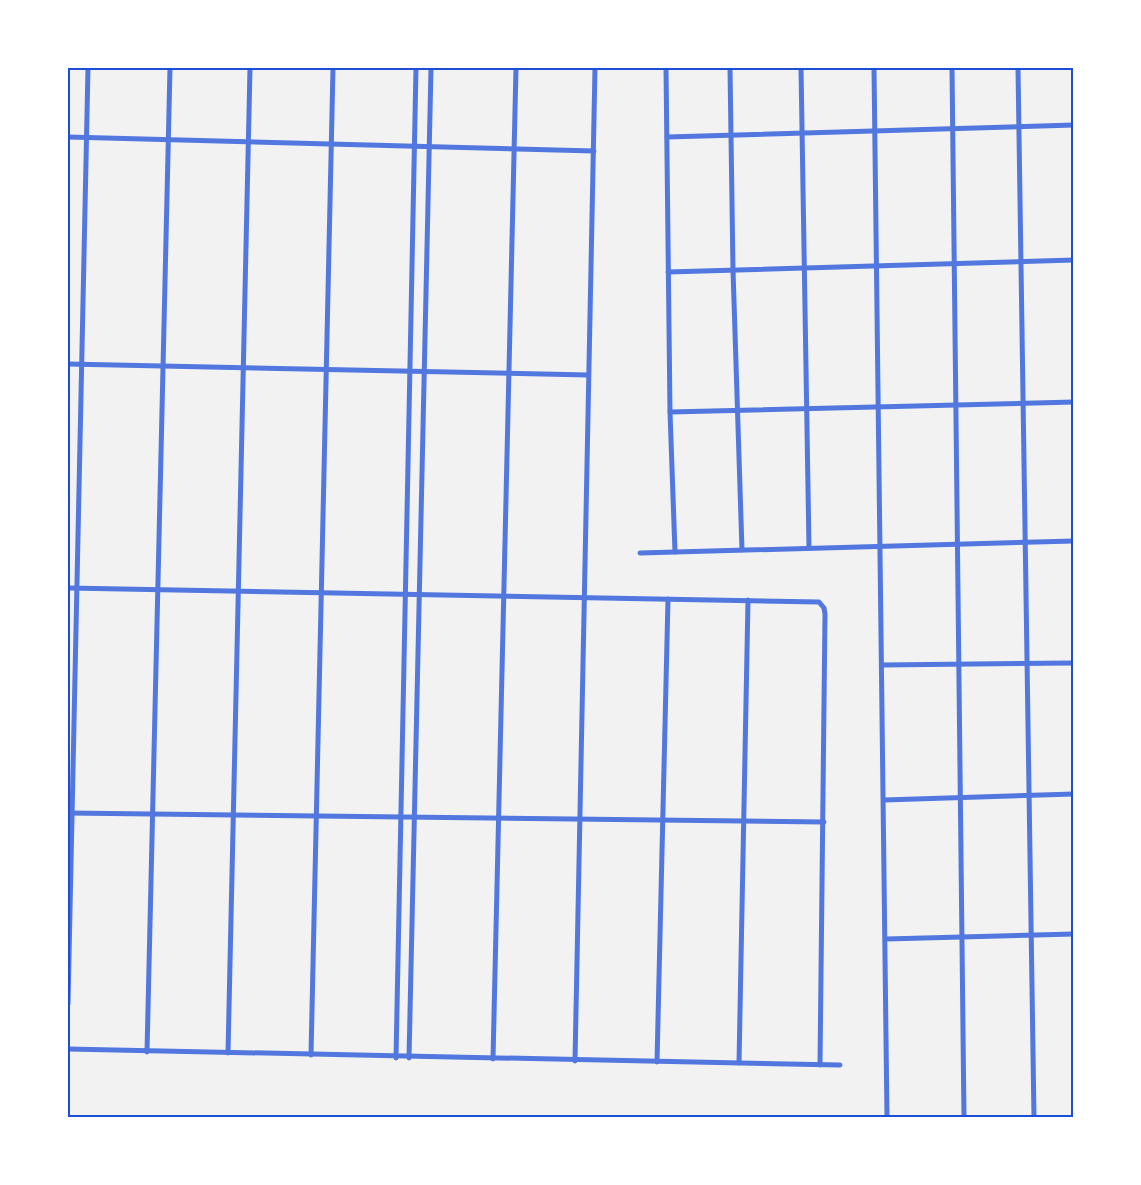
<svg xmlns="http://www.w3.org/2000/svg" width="1141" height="1185" font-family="Raleway,sans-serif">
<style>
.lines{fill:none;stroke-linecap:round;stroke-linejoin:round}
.minor{stroke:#5277de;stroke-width:5}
.neatline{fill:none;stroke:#1d4ed8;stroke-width:2}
</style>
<rect width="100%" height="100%" fill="#f2f2f2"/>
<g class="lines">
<g class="minor">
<path d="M 666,68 L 670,412 L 675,552"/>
<path d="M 730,68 L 733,270 L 742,550"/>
<path d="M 801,68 L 809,548"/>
<path d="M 874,68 L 887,1118"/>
<path d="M 952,68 L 964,1118"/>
<path d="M 1018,68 L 1034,1118"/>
<path d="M 68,137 L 594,151"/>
<path d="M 667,137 L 1074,125"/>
<path d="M 668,272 L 1074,260"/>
<path d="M 68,364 L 588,375"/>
<path d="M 670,412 L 1074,402"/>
<path d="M 640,553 L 1074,541"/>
<path d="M 68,588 L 819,602 L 824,608 L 825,614 L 820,1065"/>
<path d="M 882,665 L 1074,663"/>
<path d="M 884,800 L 1074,794"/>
<path d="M 68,813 L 824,822"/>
<path d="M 886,939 L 1074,934"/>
<path d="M 68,1004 L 88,68"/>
<path d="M 68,1049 L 840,1065"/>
<path d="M 147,1052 L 170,68"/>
<path d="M 228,1053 L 250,68"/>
<path d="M 311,1055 L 333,68"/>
<path d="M 396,1058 L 416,68"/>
<path d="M 409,1058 L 431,68"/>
<path d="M 493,1059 L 516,68"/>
<path d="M 575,1061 L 595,68"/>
<path d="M 657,1062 L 668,599"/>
<path d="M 739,1063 L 748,600"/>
</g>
</g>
<rect width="1141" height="1185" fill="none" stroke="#ffffff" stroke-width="138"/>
<rect x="69" y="69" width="1003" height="1047" class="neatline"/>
</svg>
